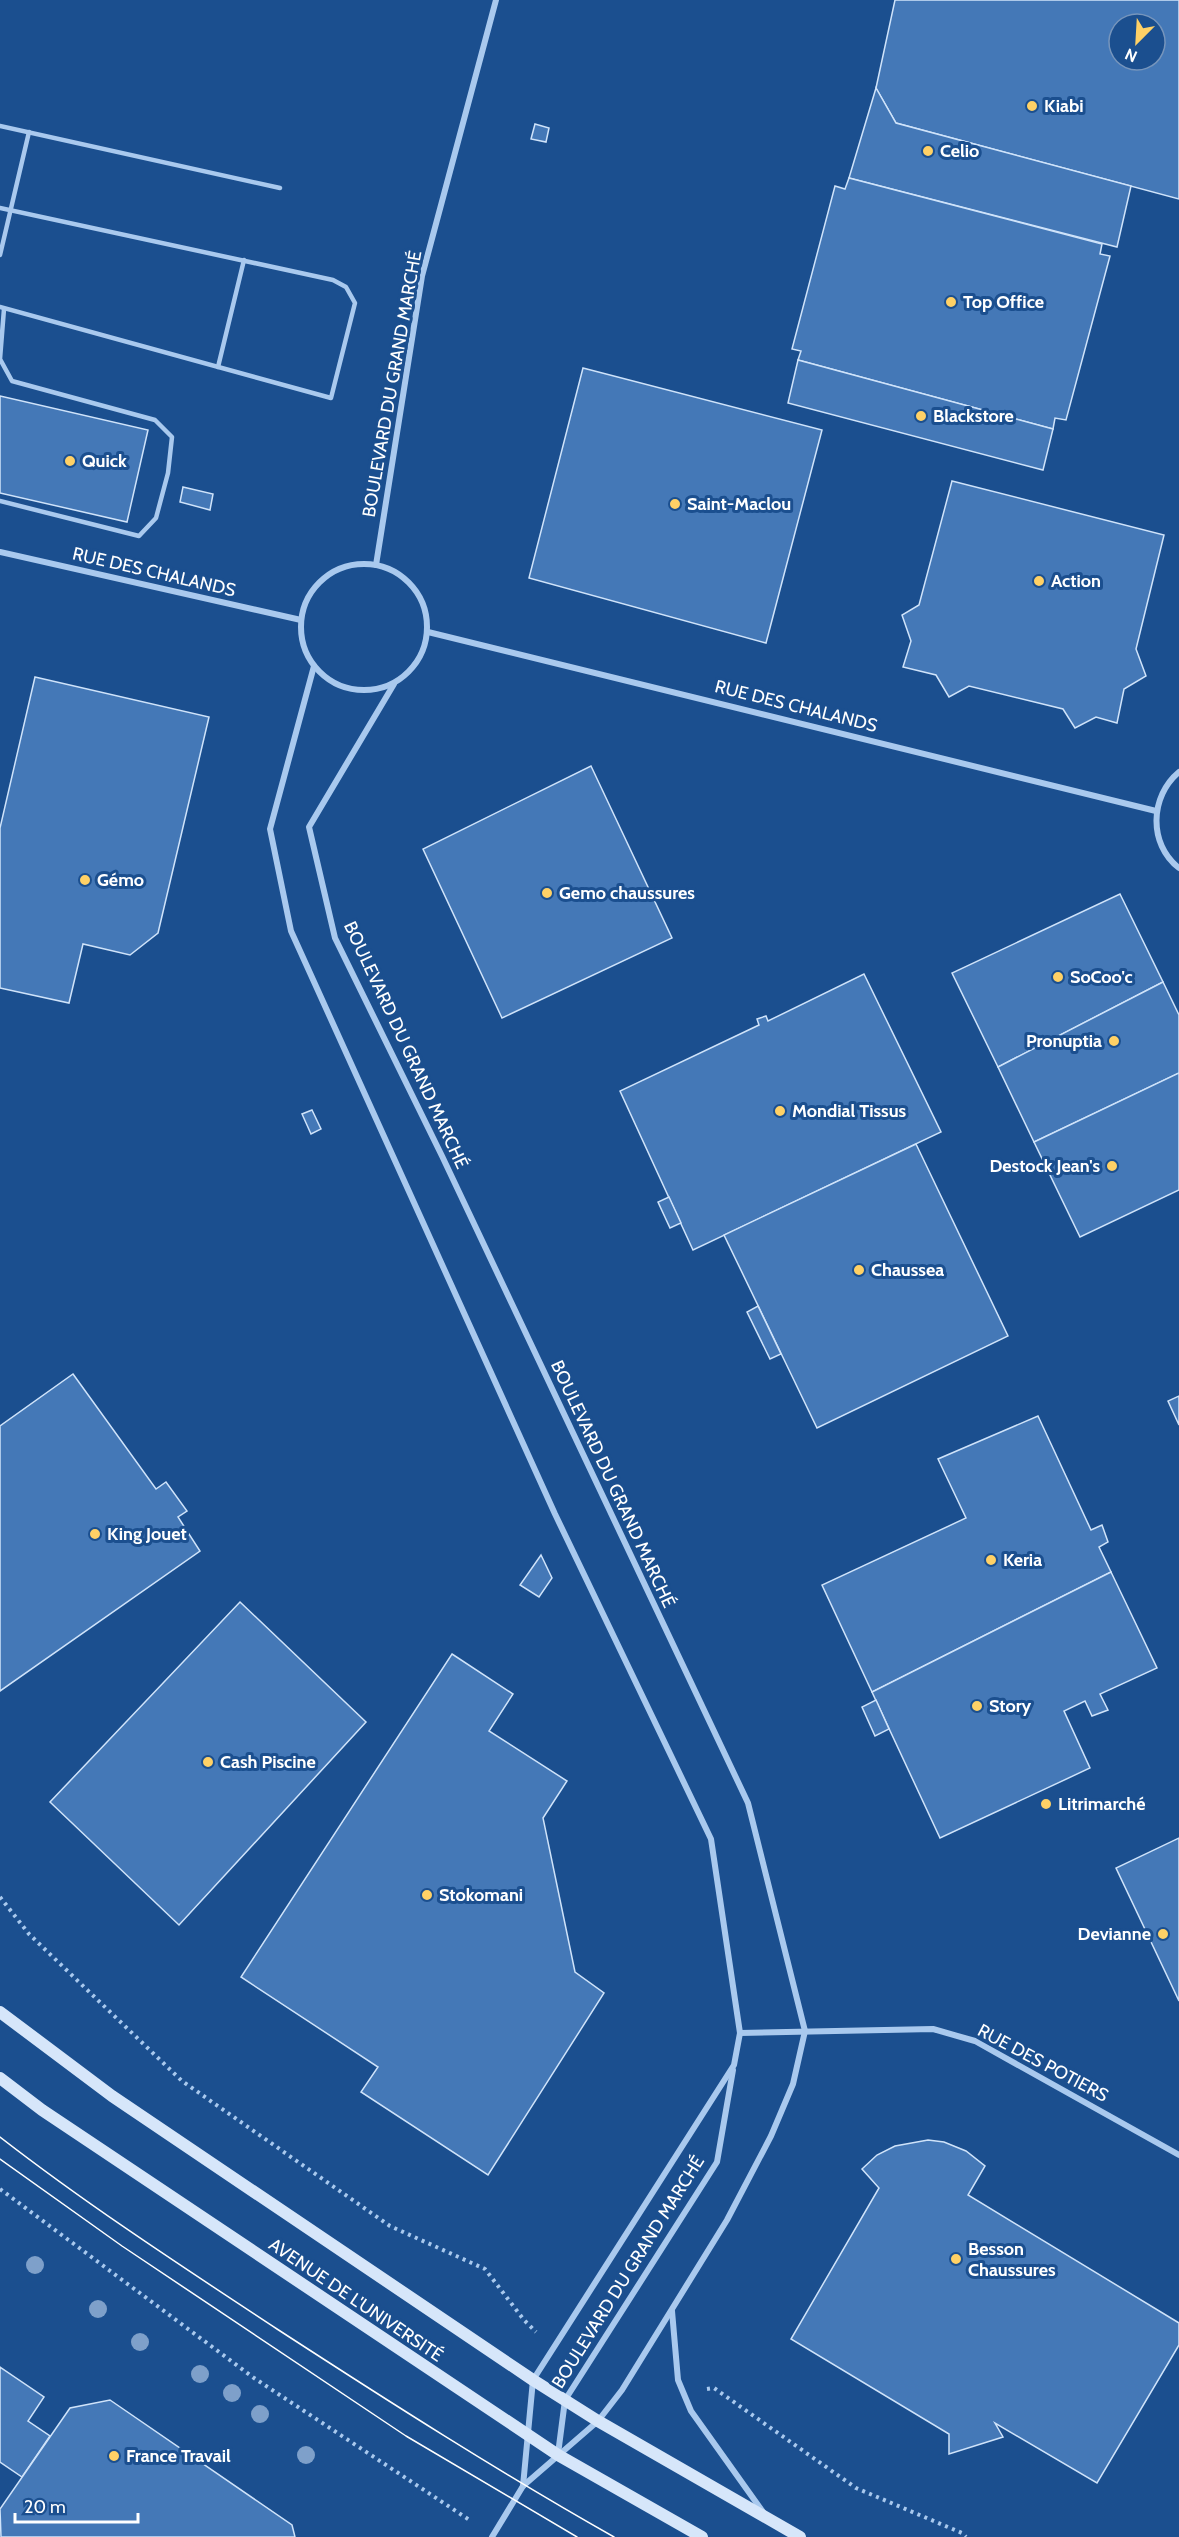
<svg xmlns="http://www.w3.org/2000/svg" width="1179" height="2537" font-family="Cabin,sans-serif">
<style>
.building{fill:#4478b7;stroke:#cfe3fa;stroke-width:1.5;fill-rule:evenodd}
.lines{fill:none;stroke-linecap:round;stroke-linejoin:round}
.path{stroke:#a9c9ee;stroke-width:4;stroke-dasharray:3 4.5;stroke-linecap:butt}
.lane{stroke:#a9c9ee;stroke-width:4.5}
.street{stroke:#a9c9ee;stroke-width:6}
.secondary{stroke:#d6e6fa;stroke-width:12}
.tram{stroke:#fff;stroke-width:1.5}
.tree{fill:#7ea0ca}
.poi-dot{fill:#ffd166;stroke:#1b4f8f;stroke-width:2}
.labels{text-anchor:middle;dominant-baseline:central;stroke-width:6;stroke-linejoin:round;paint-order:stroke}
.poi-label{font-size:18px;font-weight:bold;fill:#fff;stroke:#1b4f8f;text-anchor:start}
.street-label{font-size:18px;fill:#fff;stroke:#1b4f8f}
</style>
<rect width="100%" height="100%" fill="#1b4f8f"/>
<g class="building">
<path d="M 895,0 L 1179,0 L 1179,199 L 896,123 L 876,88 ZM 1119,24 L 1155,24 L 1155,60 L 1119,60 Z"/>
<path d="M 876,88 L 896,123 L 1131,186 L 1117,247 L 849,178 Z"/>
<path d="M 535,124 L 549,128 L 546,142 L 531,139 Z"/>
<path d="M 849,178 L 1102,244 L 1100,254 L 1110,256 L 1066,420 L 1055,418 L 1053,429 L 798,360 L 801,351 L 792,349 L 835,186 L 845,189 Z"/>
<path d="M 798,360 L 1053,429 L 1043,470 L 788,403 Z"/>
<path d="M 583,368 L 822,430 L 766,643 L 529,578 Z"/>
<path d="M 0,396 L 148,430 L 127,522 L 0,493 Z"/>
<path d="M 952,481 L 1164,535 L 1136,649 L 1146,676 L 1124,689 L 1117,723 L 1096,717 L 1075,728 L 1063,709 L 969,686 L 949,697 L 936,675 L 903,667 L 911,641 L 902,615 L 919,605 Z"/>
<path d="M 183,487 L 213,494 L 210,510 L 180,502 Z"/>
<path d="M 35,677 L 209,717 L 158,933 L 130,955 L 83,944 L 69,1003 L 0,988 L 0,828 Z"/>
<path d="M 591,766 L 672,938 L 502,1018 L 423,849 Z"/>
<path d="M 1120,894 L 1163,982 L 998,1067 L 952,973 Z"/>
<path d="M 864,974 L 941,1132 L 693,1250 L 620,1091 L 759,1025 L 757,1019 L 766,1016 L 768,1021 Z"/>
<path d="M 1163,982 L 1179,1015 L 1179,1073 L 1034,1142 L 998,1067 Z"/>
<path d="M 1179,1073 L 1179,1190 L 1080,1237 L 1034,1142 Z"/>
<path d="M 312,1110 L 321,1129 L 311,1134 L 302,1114 Z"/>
<path d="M 916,1144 L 1008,1336 L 817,1428 L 724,1235 Z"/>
<path d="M 669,1197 L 681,1223 L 670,1228 L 658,1202 Z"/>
<path d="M 758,1306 L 781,1354 L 770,1359 L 747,1312 Z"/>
<path d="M 73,1374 L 156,1489 L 166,1482 L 187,1511 L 178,1517 L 200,1551 L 0,1691 L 0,1426 Z"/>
<path d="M 1179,1396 L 1179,1425 L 1168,1401 Z"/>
<path d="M 1038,1416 L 1091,1530 L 1102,1525 L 1108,1542 L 1099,1547 L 1111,1572 L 872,1692 L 822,1585 L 966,1518 L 938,1459 Z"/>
<path d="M 541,1555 L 552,1578 L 539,1597 L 520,1585 Z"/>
<path d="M 1111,1572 L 1157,1668 L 1100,1694 L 1108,1710 L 1092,1716 L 1085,1701 L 1064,1711 L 1090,1768 L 940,1838 L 872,1692 Z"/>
<path d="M 240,1602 L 366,1722 L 179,1925 L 50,1802 Z"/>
<path d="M 452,1654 L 513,1694 L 489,1731 L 567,1781 L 543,1818 L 575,1972 L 604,1993 L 488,2175 L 361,2092 L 378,2067 L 241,1977 Z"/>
<path d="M 876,1700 L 889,1729 L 875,1736 L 862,1707 Z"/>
<path d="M 1179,1838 L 1179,2001 L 1116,1868 Z"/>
<path d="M 928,2140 L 944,2142 L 966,2151 L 985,2166 L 968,2195 L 1179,2323 L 1179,2345 L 1097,2483 L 995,2423 L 1003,2437 L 949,2454 L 949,2434 L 791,2339 L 879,2188 L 862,2169 L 877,2155 L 895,2146 Z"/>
<path d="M 0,2367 L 44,2397 L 28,2421 L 50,2436 L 22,2477 L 0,2462 Z"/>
<path d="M 110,2400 L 292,2525 L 295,2537 L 1,2537 L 0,2509 L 70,2408 Z"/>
</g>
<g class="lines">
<g class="path">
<path d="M 0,1897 L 29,1934 L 182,2081 L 390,2226 L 485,2269 L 524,2320 L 536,2332"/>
<path d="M 0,2189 L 254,2378 L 471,2521"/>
<path d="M 707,2389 L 714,2388 L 856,2488 L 962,2533 L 966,2537"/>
</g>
<g class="lane">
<path d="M 0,126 L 280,188"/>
<path d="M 0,208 L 333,280 L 346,287 L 355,303 L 331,398 L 0,307"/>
<path d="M 0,255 L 29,132"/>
<path d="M 218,367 L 244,260"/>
<path d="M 0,501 L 139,536 L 156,518 L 168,473 L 172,437 L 155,420 L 12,381 L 0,359 L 4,309"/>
</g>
<g class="street">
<path d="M 0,552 L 301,620"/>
<circle cx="364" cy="627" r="63"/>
<path d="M 376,565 L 422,276 L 496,0"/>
<path d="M 428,632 L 1156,811"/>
<path d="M 314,666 L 270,829 L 291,931 L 555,1514 L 711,1839 L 740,2033 L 734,2065 L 533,2380 L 523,2486"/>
<path d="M 394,684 L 309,827 L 335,938 L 442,1156 L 748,1803 L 805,2031 L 793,2084 L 771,2136 L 727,2220 L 622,2390 L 598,2421 L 523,2486 L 492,2537"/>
<path d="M 1179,772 C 1150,796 1148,844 1179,868"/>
<path d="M 740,2033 L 933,2029 L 975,2041 L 1179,2155"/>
<path d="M 672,2311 L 678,2380 L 691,2411 L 763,2512"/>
<path d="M 558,2454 L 565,2400 L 717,2162 L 733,2070"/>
</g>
<g class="secondary">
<path d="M 0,2012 L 112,2096 L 533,2380 L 598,2421 L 800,2537"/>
<path d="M 0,2078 L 42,2110 L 558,2455 L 702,2537"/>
</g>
<g class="tram">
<path d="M 0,2137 C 89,2206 183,2267 277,2329 C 388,2401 499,2472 614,2537"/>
<path d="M 0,2159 L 122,2246 L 406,2436 L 577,2537"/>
</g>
</g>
<g class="tree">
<circle cx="35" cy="2265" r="9"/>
<circle cx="98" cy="2309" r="9"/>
<circle cx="140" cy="2342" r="9"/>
<circle cx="200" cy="2374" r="9"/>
<circle cx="232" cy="2393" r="9"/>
<circle cx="260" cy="2414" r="9"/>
<circle cx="306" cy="2455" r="9"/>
</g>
<g class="poi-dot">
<circle cx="1032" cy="106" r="6"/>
<circle cx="928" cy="151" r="6"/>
<circle cx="951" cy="302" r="6"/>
<circle cx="921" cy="416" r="6"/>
<circle cx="70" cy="461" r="6"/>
<circle cx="675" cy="504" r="6"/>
<circle cx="1039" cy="581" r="6"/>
<circle cx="85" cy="880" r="6"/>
<circle cx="547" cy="893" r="6"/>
<circle cx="1058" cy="977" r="6"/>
<circle cx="1114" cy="1041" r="6"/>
<circle cx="780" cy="1111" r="6"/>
<circle cx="1112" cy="1166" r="6"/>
<circle cx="859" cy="1270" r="6"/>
<circle cx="95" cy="1534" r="6"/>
<circle cx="991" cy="1560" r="6"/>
<circle cx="977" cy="1706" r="6"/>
<circle cx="208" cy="1762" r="6"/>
<circle cx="1046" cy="1804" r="6"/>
<circle cx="427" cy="1895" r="6"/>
<circle cx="1163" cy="1934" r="6"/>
<circle cx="956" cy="2259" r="6"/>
<circle cx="114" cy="2456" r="6"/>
</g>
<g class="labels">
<g class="poi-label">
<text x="1044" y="106">Kiabi</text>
<text x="940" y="151">Celio</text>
<text x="963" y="302">Top Office</text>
<text x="933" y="416">Blackstore</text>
<text x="82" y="461">Quick</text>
<text x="687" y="504">Saint-Maclou</text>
<text x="1051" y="581">Action</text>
<text x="97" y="880">Gémo</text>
<text x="559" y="893">Gemo chaussures</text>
<text x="1070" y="977">SoCoo'c</text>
<text x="1102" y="1041" text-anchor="end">Pronuptia</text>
<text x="792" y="1111">Mondial Tissus</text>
<text x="1100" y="1166" text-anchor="end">Destock Jean's</text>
<text x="871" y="1270">Chaussea</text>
<text x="107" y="1534">King Jouet</text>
<text x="1003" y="1560">Keria</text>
<text x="989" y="1706">Story</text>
<text x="220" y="1762">Cash Piscine</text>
<text x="1058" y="1804">Litrimarché</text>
<text x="439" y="1895">Stokomani</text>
<text x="1151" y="1934" text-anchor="end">Devianne</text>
<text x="968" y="2249">Besson<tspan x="968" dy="21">Chaussures</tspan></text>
<text x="126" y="2456">France Travail</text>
</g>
<g class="street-label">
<text transform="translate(392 384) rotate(-80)">BOULEVARD DU GRAND MARCHÉ</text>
<text transform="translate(154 572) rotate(13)">RUE DES CHALANDS</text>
<text transform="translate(796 706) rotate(14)">RUE DES CHALANDS</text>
<text transform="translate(406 1045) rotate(65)">BOULEVARD DU GRAND MARCHÉ</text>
<text transform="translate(613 1484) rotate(65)">BOULEVARD DU GRAND MARCHÉ</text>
<text transform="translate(1043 2063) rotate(28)">RUE DES POTIERS</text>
<text transform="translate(628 2272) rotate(-58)">BOULEVARD DU GRAND MARCHÉ</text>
<text transform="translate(356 2300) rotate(34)">AVENUE DE L'UNIVERSITÉ</text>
</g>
</g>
<g transform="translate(1137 42) rotate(204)"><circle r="28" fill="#1b4f8f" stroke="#7695bc" stroke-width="1.5"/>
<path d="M0-4.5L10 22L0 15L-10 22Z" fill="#ffd166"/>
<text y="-9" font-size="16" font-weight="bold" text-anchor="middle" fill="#ffffff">N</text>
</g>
<path d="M15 2513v9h123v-9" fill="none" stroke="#ffffff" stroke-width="3"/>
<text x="24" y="2513" font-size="18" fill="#ffffff" stroke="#1b4f8f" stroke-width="4.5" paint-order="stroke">20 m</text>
</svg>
